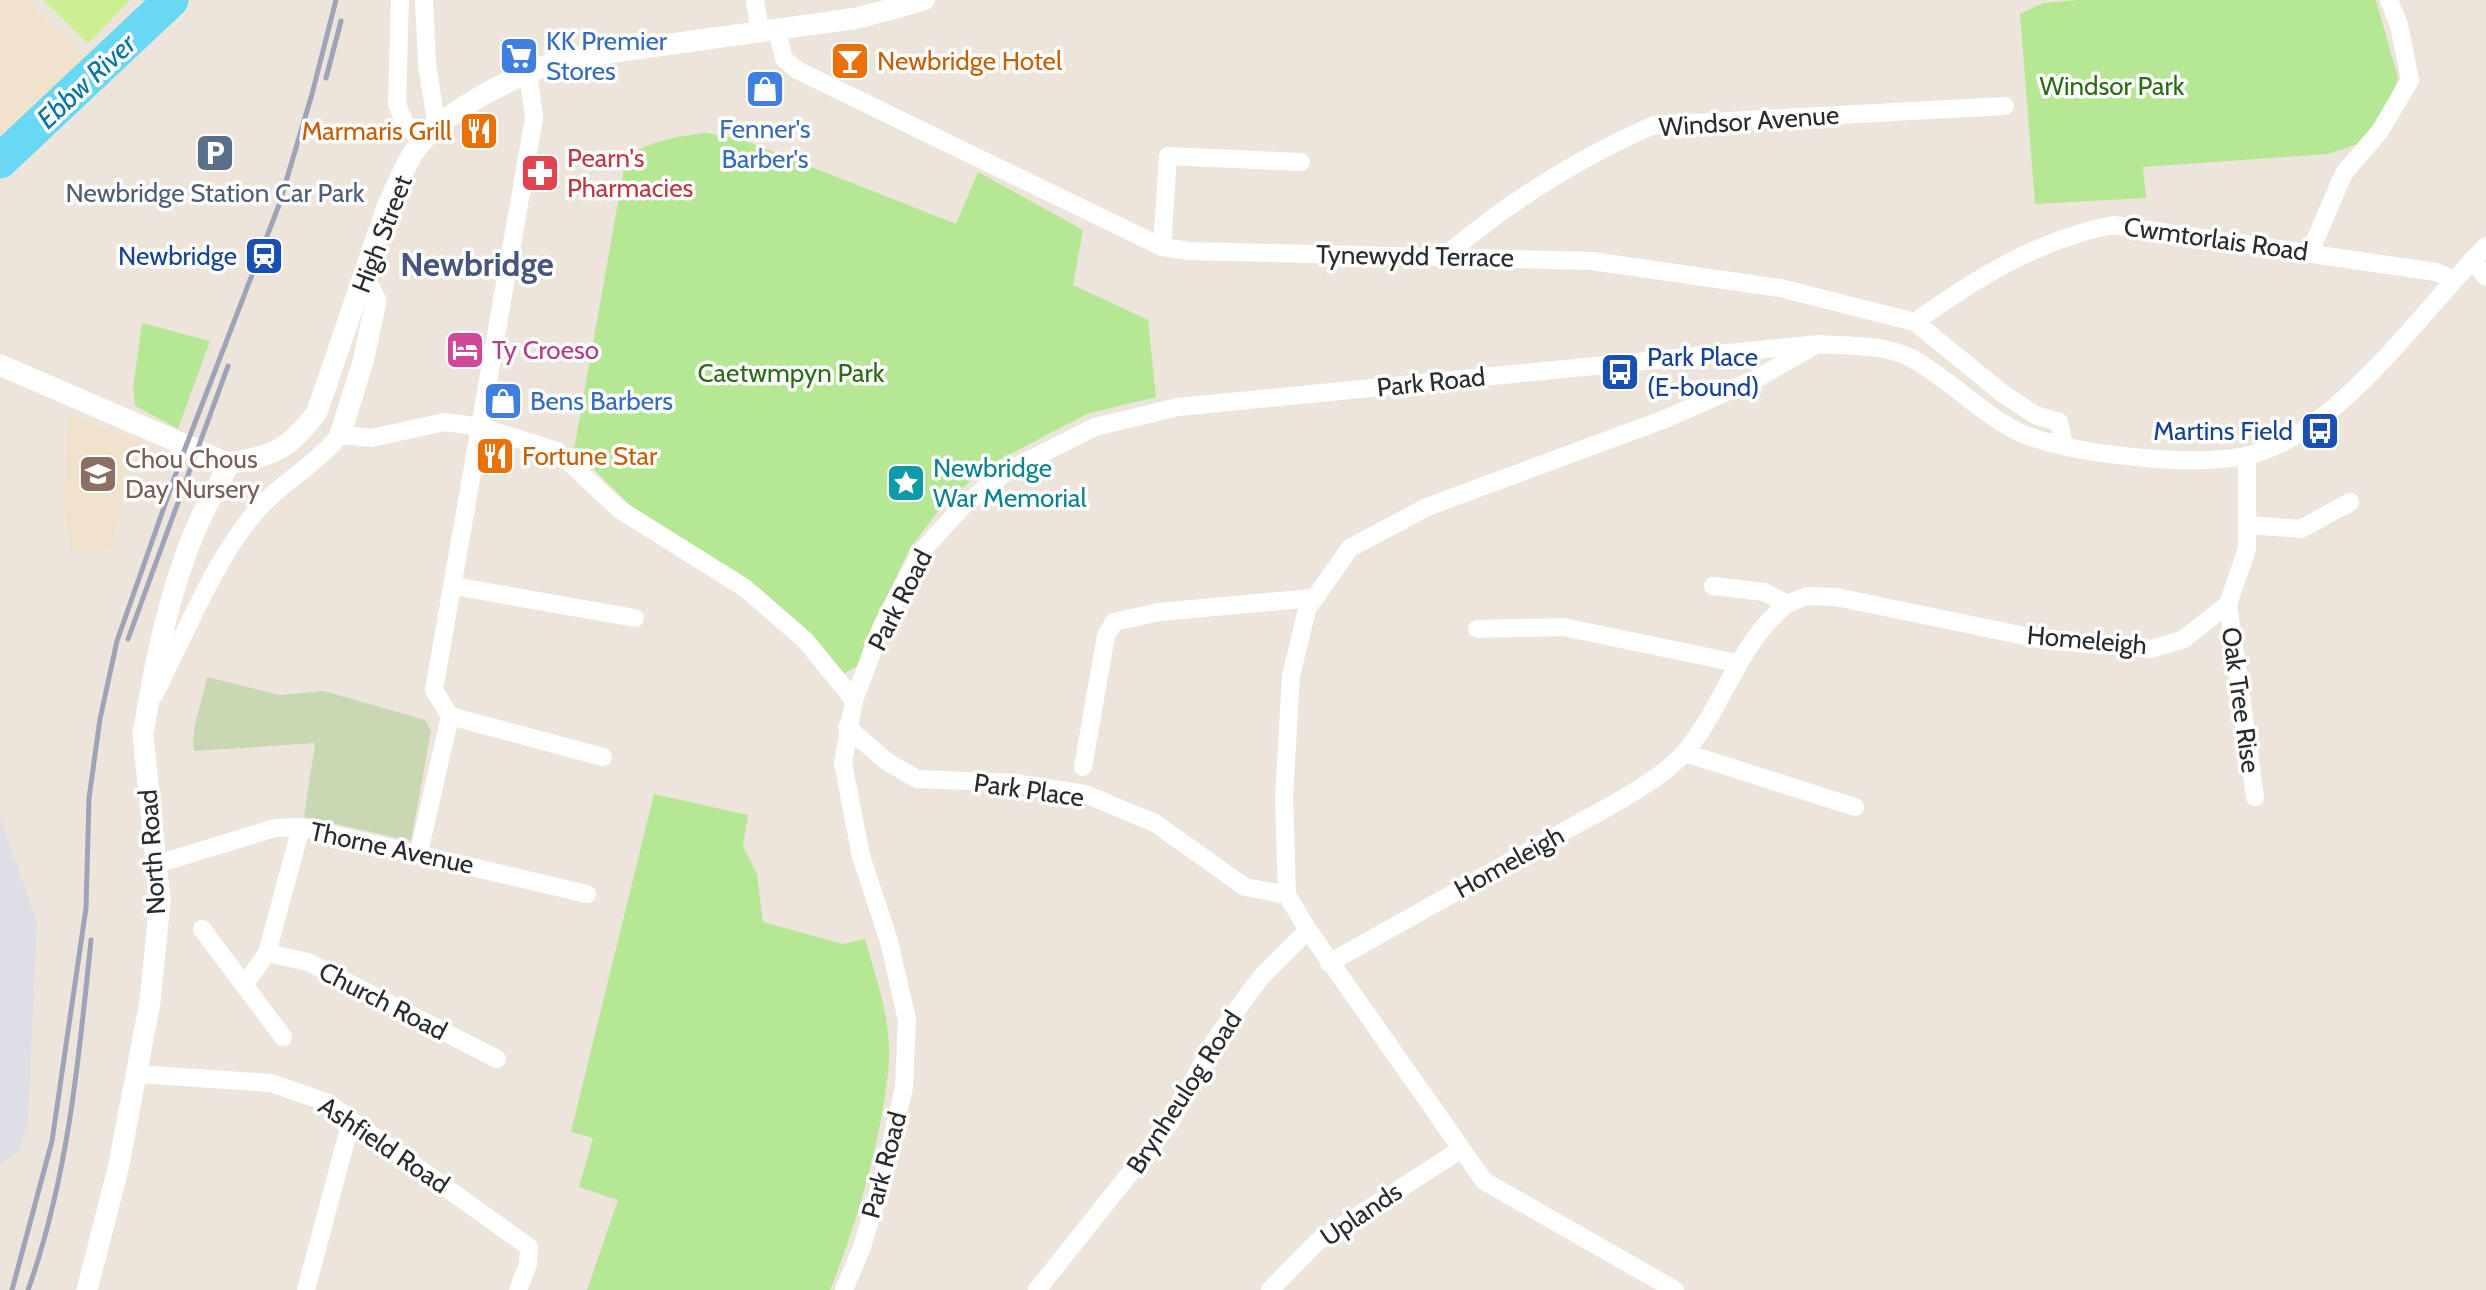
<svg xmlns="http://www.w3.org/2000/svg" width="2486" height="1290" font-family="Cabin,sans-serif">
<style>
.industrial{fill:#dfdde6}
.education{fill:#f0e2cb}
.green{fill:#b6e795}
.cemetery{fill:#c7d8b2}
.pitch{fill:#ccef91}
.lines{fill:none;stroke-linecap:round;stroke-linejoin:round}
.river{stroke:#69d8f5;stroke-width:35}
.minor{stroke:#fff;stroke-width:18}
.tertiary{stroke:#fff;stroke-width:21}
.rail{stroke:#9ea3b6;stroke-width:5}
.labels{text-anchor:middle;dominant-baseline:central;stroke-width:7;stroke-linejoin:round;paint-order:stroke}
.shop-label{font-size:26px;fill:#366cbe;stroke:#fff;text-anchor:start}
.food-label{font-size:26px;fill:#c56008;stroke:#fff;text-anchor:start}
.park-label{font-size:26px;fill:#2d6c16;stroke:#fff}
.street-label{font-size:26px;fill:#2b2b2b;stroke:#fff}
.health-label{font-size:26px;fill:#be3a42;stroke:#fff;text-anchor:start}
.service-label{font-size:26px;fill:#4e5e75;stroke:#fff}
.transit-label{font-size:26px;fill:#164399;stroke:#fff;text-anchor:end}
.hotel-label{font-size:26px;fill:#b23c85;stroke:#fff;text-anchor:start}
.education-label{font-size:26px;fill:#785e54;stroke:#fff;text-anchor:start}
.culture-label{font-size:26px;fill:#0d838f;stroke:#fff;text-anchor:start}
.water-label{font-size:28px;font-style:italic;fill:#0677a4;stroke:#fff}
.district-label{font-size:33px;font-weight:bold;fill:#48557e;stroke:#fff}
</style>
<rect width="100%" height="100%" fill="#ede5dc"/>
<path class="industrial" d="M 0,818 L 37,922 L 28,1122 L 19,1151 L 0,1164 Z"/>
<g class="education">
<path d="M 0,0 L 26,0 L 86,59 L 0,146 Z"/>
<path d="M 68,413 L 138,442 L 110,550 L 71,550 L 64,506 Z"/>
</g>
<g class="green">
<path d="M 2078,0 L 2376,0 L 2398,78 L 2389,103 L 2361,143 L 2328,154 L 2143,167 L 2146,198 L 2035,204 L 2020,14 L 2043,3 Z"/>
<path d="M 706,133 L 741,139 L 956,224 L 978,172 L 1083,230 L 1073,285 L 1148,320 L 1156,397 L 1087,414 L 995,462 L 947,500 L 910,548 L 864,644 L 859,665 L 842,675 L 689,545 L 631,506 L 574,450 L 626,157 C 647,142 681,135 706,133 Z"/>
<path d="M 142,323 L 210,341 L 178,429 L 135,406 L 133,389 Z"/>
<path d="M 654,794 L 748,815 L 743,846 L 757,874 L 763,922 L 843,944 L 865,939 C 876,977 891,1020 889,1060 C 885,1127 856,1228 830,1290 L 587,1290 L 618,1200 L 579,1187 L 593,1138 L 571,1132 Z"/>
</g>
<path class="cemetery" d="M 207,677 L 280,695 L 324,691 L 425,720 L 431,731 L 411,841 L 304,817 L 315,743 L 194,751 C 190,727 203,702 207,677 Z"/>
<path class="pitch" d="M 43,0 L 130,0 L 88,43 Z"/>
<g class="lines">
<path class="river" d="M 0,161 L 171,0"/>
<g class="minor">
<path d="M 400,0 L 397,104 L 404,122 L 422,142"/>
<path d="M 424,0 L 427,64 L 437,128"/>
<path d="M 755,0 L 760,32"/>
<path d="M 777,30 L 784,59 L 797,70 L 1162,247 L 1189,251 L 1592,261 L 1780,288 L 1915,322 L 2002,393 L 2035,415 L 2059,422 L 2064,445"/>
<path d="M 528,72 L 534,118 L 434,690 L 450,716 L 603,757"/>
<path d="M 1162,247 L 1168,156 L 1301,162"/>
<path d="M 2310,252 L 2344,173 L 2380,131 L 2410,80 L 2399,25 L 2389,0"/>
<path d="M 1446,255 C 1509,202 1578,158 1654,125 L 2005,106"/>
<path d="M 2472,260 L 2486,277"/>
<path d="M 1915,322 C 1975,279 2039,239 2113,225 L 2436,272 L 2454,280"/>
<path d="M 2249,525 L 2301,529 L 2350,502"/>
<path d="M 454,586 L 635,618"/>
<path d="M 1713,586 L 1764,592 L 1787,604 L 1807,596 L 1836,597 L 2044,640 L 2151,649 L 2184,639 L 2228,604 L 2247,549 L 2247,455"/>
<path d="M 2228,604 L 2255,797"/>
<path d="M 1477,629 L 1563,627 L 1737,663"/>
<path d="M 154,695 C 183,639 213,563 253,515 C 278,484 315,466 340,435 L 371,438 L 445,422 L 481,427 L 557,451 L 619,509 L 745,588 L 805,640 L 854,700"/>
<path d="M 847,727 L 886,761 L 917,779 L 1015,783 L 1085,794 L 1155,823 L 1245,887 L 1287,895"/>
<path d="M 1685,753 L 1855,807"/>
<path d="M 1083,767 L 1106,636 L 1114,622 L 1159,612 L 1312,598"/>
<path d="M 419,852 L 450,716"/>
<path d="M 157,864 L 275,828 L 301,827 L 587,894"/>
<path d="M 202,929 L 283,1037"/>
<path d="M 267,953 L 308,962 L 497,1059"/>
<path d="M 1329,963 C 1406,920 1484,876 1561,833 C 1596,813 1660,782 1685,752 C 1724,706 1738,643 1787,604"/>
<path d="M 244,985 L 267,953 L 301,827"/>
<path d="M 137,1074 L 271,1083 L 326,1102 L 529,1247 L 528,1264 L 518,1290"/>
<path d="M 306,1290 L 351,1121"/>
<path d="M 844,1290 L 862,1247 L 886,1166 L 904,1087 L 907,1020 L 889,941 L 861,856 L 843,763 L 854,700 L 882,626 L 921,552 L 965,504 L 1009,470 L 1095,427 L 1178,407 L 1818,344 C 1848,346 1884,344 1911,358 C 1949,378 1983,416 2021,433 C 2059,449 2105,454 2145,458 C 2178,461 2213,462 2246,456 C 2336,437 2422,310 2486,246"/>
<path d="M 1037,1290 L 1170,1123 L 1215,1040 L 1261,977 L 1308,930"/>
<path d="M 1270,1290 L 1317,1242 L 1460,1150"/>
<path d="M 1675,1290 L 1484,1181 L 1308,930 L 1287,895 L 1284,797 L 1291,676 L 1307,609 L 1350,548 L 1427,507 L 1665,419 L 1756,379 L 1812,347"/>
</g>
<g class="tertiary">
<path d="M 0,365 L 229,464"/>
<path d="M 340,435 L 363,362 L 376,301 L 364,277"/>
<path d="M 229,464 C 275,454 288,451 317,412 L 387,207 C 397,186 407,158 423,140 C 459,102 516,76 564,59 L 858,18 L 924,0"/>
<path d="M 87,1290 L 118,1169 L 150,1002 L 160,901 L 143,735 C 154,667 168,595 195,531 C 204,508 218,486 229,464"/>
</g>
<g class="rail">
<path d="M 326,78 L 341,21"/>
<path d="M 128,639 L 228,366"/>
<path d="M 12,1290 L 52,1141 L 86,908 L 89,798 L 100,719 L 117,641 L 181,459 L 279,205 L 312,94 L 336,0"/>
<path d="M 28,1290 C 68,1178 79,1058 91,940"/>
</g>
</g>
<defs>
<g id="supermarket-square" transform="scale(2.0125)"><rect x="-9" y="-9" width="18" height="18" rx="4" fill="#3f7fe0" stroke="#fff"/><path d="M-6-5.5h2.5l.6 2H6L4.5 2H-2.5L-4.4-4H-6ZM-1.5 3.2a1.3 1.3 0 1 0 .1 0ZM3 3.2a1.3 1.3 0 1 0 .1 0Z" fill="#fff"/></g>
<g id="bar-square" transform="scale(2.0125)"><rect x="-9" y="-9" width="18" height="18" rx="4" fill="#e8710a" stroke="#fff"/><path d="M-6-5H6L.8 .8V4.5H3.5V6h-7V4.5H-.8V.8Z" fill="#fff"/></g>
<g id="shop-square" transform="scale(2.0125)"><rect x="-9" y="-9" width="18" height="18" rx="4" fill="#3f7fe0" stroke="#fff"/><path d="M-5-2.5h2.3a2.7 3.5 0 0 1 5.4 0H5L5.5 6h-11ZM-1.5-2.5h3a1.5 2.3 0 0 0-3 0Z" fill="#fff"/></g>
<g id="restaurant-square" transform="scale(2.0125)"><rect x="-9" y="-9" width="18" height="18" rx="4" fill="#e8710a" stroke="#fff"/><path d="M-5-6h1v4h1v-4h1v4h1v-4h1v5L-1.5 .5V6h-2V.5L-5-1ZM5-6V6H3V1.5H1.5Q1.5-4 5-6Z" fill="#fff"/></g>
<g id="parking-square" transform="scale(2.0125)"><rect x="-9" y="-9" width="18" height="18" rx="4" fill="#5c6f8a" stroke="#fff"/><path d="M-3.5-5.5H1a3.5 3.5 0 0 1 0 7H-1V5.5H-3.5ZM-1-3.4V-.6H.8a1.4 1.4 0 0 0 0-2.8Z" fill="#fff"/></g>
<g id="pharmacy-square" transform="scale(2.0125)"><rect x="-9" y="-9" width="18" height="18" rx="4" fill="#e0444e" stroke="#fff"/><path d="M-2-6h4v4h4v4h-4v4h-4v-4h-4v-4h4Z" fill="#fff"/></g>
<g id="station-square" transform="scale(2.0125)"><rect x="-9" y="-9" width="18" height="18" rx="4" fill="#1a4fb4" stroke="#fff"/><path d="M-3-6H3Q5-6 5-4V2Q5 4 3 4L4.5 6H3L1.5 4h-3L-3 6H-4.5L-3 4Q-5 4-5 2V-4Q-5-6-3-6ZM-3.5-4v3h7v-3ZM-3.5 1v1.5H-2V1ZM2 1v1.5H3.5V1Z" fill="#fff"/></g>
<g id="hotel-square" transform="scale(2.0125)"><rect x="-9" y="-9" width="18" height="18" rx="4" fill="#d1479c" stroke="#fff"/><path d="M-6-4.5h1.5V1H6V5H4.5V3h-9V5H-6ZM-4 0a1.8 1.8 0 1 1 3.6 0ZM.5 0V-2.5h3Q6-2.5 6 0Z" fill="#fff"/></g>
<g id="bus-square" transform="scale(2.0125)"><rect x="-9" y="-9" width="18" height="18" rx="4" fill="#1a4fb4" stroke="#fff"/><path d="M-5-6H5V4H4V6H2V4H-2V6H-4V4H-5ZM-3.5-4V0h7V-4ZM-3.5 1.2v1.5H-2V1.2ZM2 1.2v1.5H3.5V1.2Z" fill="#fff"/></g>
<g id="school-square" transform="scale(2.0125)"><rect x="-9" y="-9" width="18" height="18" rx="4" fill="#8d6e63" stroke="#fff"/><path d="M0-5L7-2L0 1L-7-2ZM-4 1L0 2.5L4 1V4Q0 6-4 4Z" fill="#fff"/></g>
<g id="sight-square" transform="scale(2.0125)"><rect x="-9" y="-9" width="18" height="18" rx="4" fill="#0f9aa8" stroke="#fff"/><path d="M0-6L1.8-2.2L6-1.7L2.9 1.2L3.7 5.4L0 3.3L-3.7 5.4L-2.9 1.2L-6-1.7L-1.8-2.2Z" fill="#fff"/></g>
</defs>
<g fill-rule="evenodd">
<use href="#supermarket-square" x="519" y="56"/>
<use href="#bar-square" x="850" y="61"/>
<use href="#shop-square" x="765" y="89"/>
<use href="#restaurant-square" x="479" y="131"/>
<use href="#parking-square" x="215" y="153"/>
<use href="#pharmacy-square" x="540" y="173"/>
<use href="#station-square" x="264" y="256"/>
<use href="#hotel-square" x="465" y="350"/>
<use href="#bus-square" x="1620" y="372"/>
<use href="#shop-square" x="503" y="401"/>
<use href="#bus-square" x="2320" y="431"/>
<use href="#restaurant-square" x="495" y="456"/>
<use href="#school-square" x="98" y="474"/>
<use href="#sight-square" x="906" y="483"/>
</g>
<g class="labels">
<g class="shop-label">
<text x="546" y="41">KK Premier<tspan x="546" dy="30">Stores</tspan></text>
<text x="765" y="129" text-anchor="middle">Fenner's<tspan x="765" dy="30">Barber's</tspan></text>
<text x="530" y="401">Bens Barbers</text>
</g>
<g class="food-label">
<text x="877" y="61">Newbridge Hotel</text>
<text x="452" y="131" text-anchor="end">Marmaris Grill</text>
<text x="522" y="456">Fortune Star</text>
</g>
<g class="park-label">
<text x="2112" y="86">Windsor Park</text>
<text x="791" y="373">Caetwmpyn Park</text>
</g>
<g class="street-label">
<text transform="translate(1749 121) rotate(-4)">Windsor Avenue</text>
<text transform="translate(382 234) rotate(-69)">High Street</text>
<text transform="translate(2216 239) rotate(8)">Cwmtorlais Road</text>
<text transform="translate(1415 256) rotate(1)">Tynewydd Terrace</text>
<text transform="translate(1431 382) rotate(-6)">Park Road</text>
<text transform="translate(900 600) rotate(-63)">Park Road</text>
<text transform="translate(2087 640) rotate(5)">Homeleigh</text>
<text transform="translate(2241 700) rotate(82)">Oak Tree Rise</text>
<text transform="translate(1029 790) rotate(8)">Park Place</text>
<text transform="translate(392 848) rotate(12)">Thorne Avenue</text>
<text transform="translate(152 852) rotate(-94)">North Road</text>
<text transform="translate(1509 862) rotate(-29)">Homeleigh</text>
<text transform="translate(383 1001) rotate(27)">Church Road</text>
<text transform="translate(1184 1092) rotate(-57)">Brynheulog Road</text>
<text transform="translate(384 1145) rotate(34)">Ashfield Road</text>
<text transform="translate(884 1165) rotate(-75)">Park Road</text>
<text transform="translate(1361 1214) rotate(-34)">Uplands</text>
</g>
<g class="health-label">
<text x="567" y="158">Pearn's<tspan x="567" dy="30">Pharmacies</tspan></text>
</g>
<g class="service-label">
<text x="215" y="193">Newbridge Station Car Park</text>
</g>
<g class="transit-label">
<text x="237" y="256">Newbridge</text>
<text x="1647" y="357" text-anchor="start">Park Place<tspan x="1647" dy="30">(E-bound)</tspan></text>
<text x="2293" y="431">Martins Field</text>
</g>
<g class="hotel-label">
<text x="492" y="350">Ty Croeso</text>
</g>
<g class="education-label">
<text x="125" y="459">Chou Chous<tspan x="125" dy="30">Day Nursery</tspan></text>
</g>
<g class="culture-label">
<text x="933" y="468">Newbridge<tspan x="933" dy="30">War Memorial</tspan></text>
</g>
<g class="water-label">
<text transform="translate(86 81) rotate(-43)">Ebbw River</text>
</g>
<g class="district-label">
<text x="477" y="264">Newbridge</text>
</g>
</g>
</svg>
